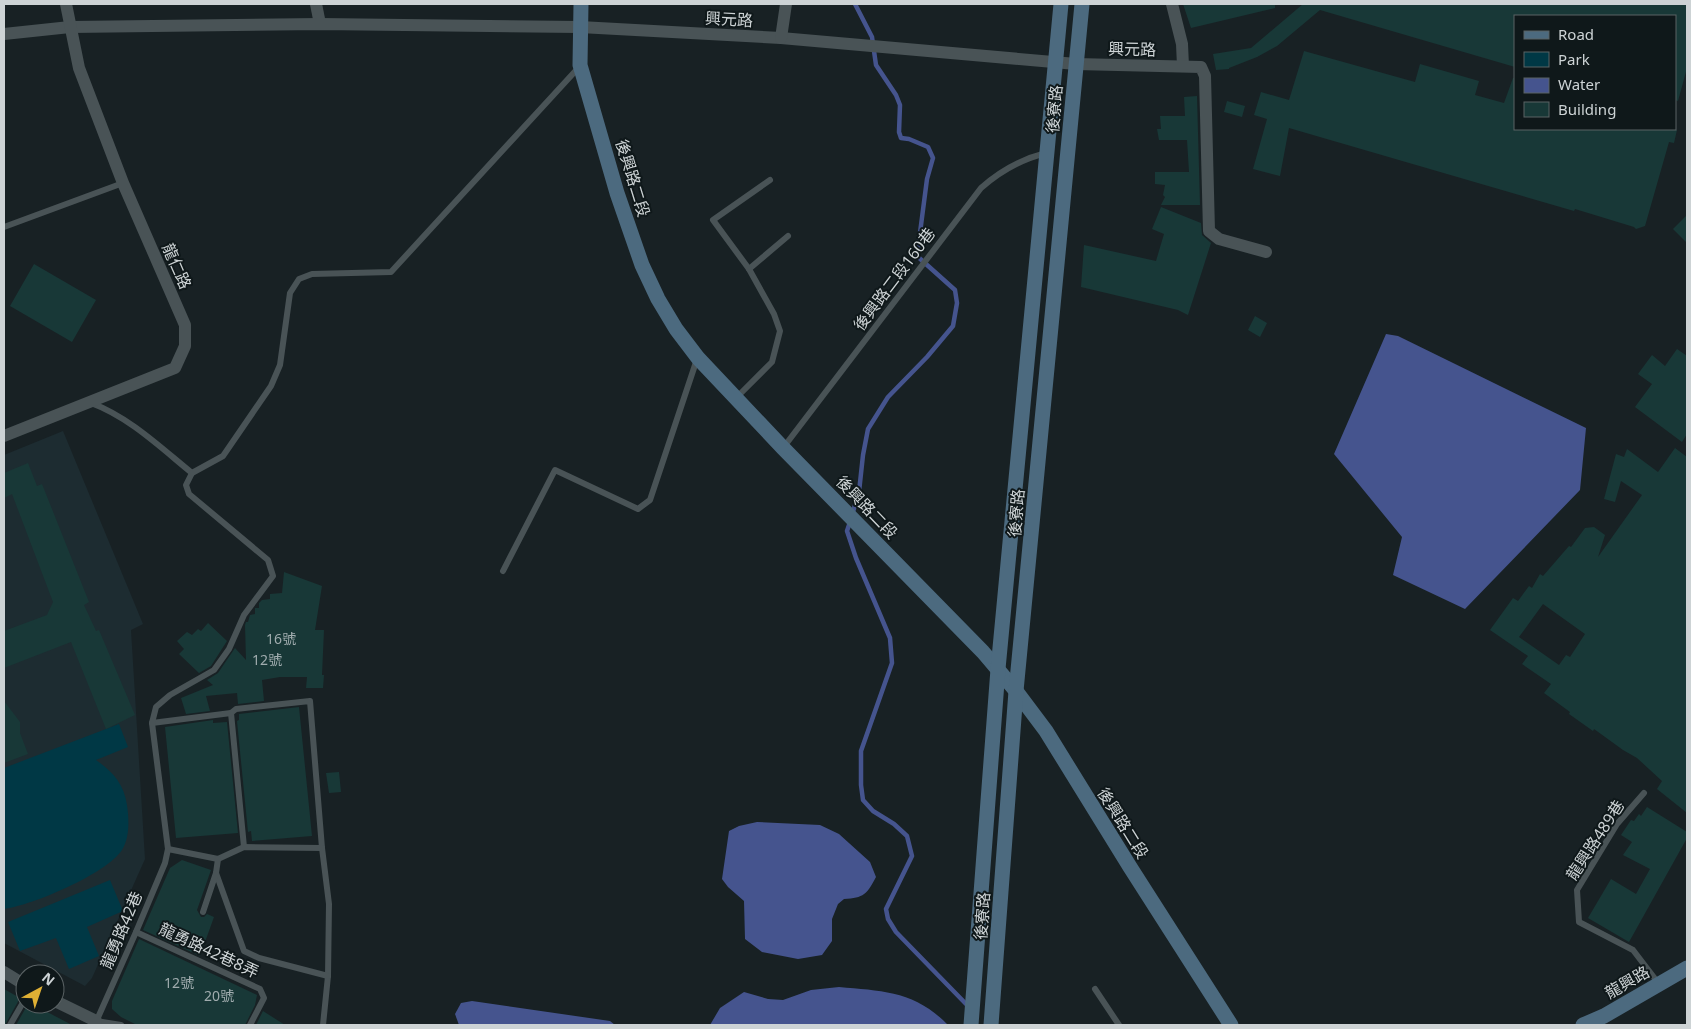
<svg xmlns="http://www.w3.org/2000/svg" width="1691" height="1029" font-family="'Noto Sans','Noto Sans TC',sans-serif">
<style>
.built{fill:#1d2c31}
.green{fill:#003845}
.water{fill:#45548e}
.lines{fill:none;stroke-linecap:round;stroke-linejoin:round}
.stream{stroke:#45548e;stroke-width:4.5}
.building{fill:#183837;fill-rule:evenodd}
.lane{stroke:#495356;stroke-width:6}
.street{stroke:#495356;stroke-width:12}
.secondary{stroke:#4c6a7f;stroke-width:15}
.labels{text-anchor:middle;dominant-baseline:central;stroke-width:4;stroke-linejoin:round;paint-order:stroke}
.number-label{font-size:14px;fill:#a0acae}
.street-label{font-size:16px;fill:#cdd3d5;stroke:#0f181a}
</style>
<rect width="100%" height="100%" fill="#182124"/>
<path class="built" d="M 63,431 L 143,624 L 131,630 L 145,859 L 92,978 L 85,986 L 4,943 L 4,455 Z"/>
<g class="green">
<path d="M 119,724 L 128,747 L 96,760 C 113,772 124,784 127,805 C 129,819 130,837 122,850 C 106,874 33,905 4,909 L 4,768 Z"/>
<path d="M 110,880 L 123,911 L 87,927 L 99,956 L 69,969 L 56,938 L 20,951 L 8,922 Z"/>
</g>
<g class="water">
<path d="M 1386,334 L 1398,336 L 1586,428 L 1580,490 L 1465,609 L 1393,575 L 1402,537 L 1334,454 Z"/>
<path d="M 757,822 L 820,825 L 839,834 L 870,862 L 876,877 C 867,894 864,898 844,899 L 838,904 L 832,919 L 832,941 L 822,955 L 798,959 L 762,952 L 745,939 L 744,901 L 728,887 L 722,879 L 729,831 L 739,826 Z"/>
<path d="M 839,987 C 883,991 915,991 948,1025 L 710,1025 L 720,1008 L 744,992 L 768,999 L 783,1000 L 811,990 Z"/>
<path d="M 472,1001 L 610,1021 L 615,1025 L 459,1025 L 455,1014 L 461,1003 Z"/>
</g>
<g class="lines">
<g class="stream">
<path d="M 852,515 L 859,492 L 863,455 L 868,429 L 888,397 L 927,357 L 953,326 L 957,303 L 955,290 L 917,256 L 927,179 L 933,158 L 928,147 L 909,139 L 901,138 L 899,132 L 900,105 L 896,95 L 876,65 L 872,37 L 855,4"/>
<path d="M 850,522 L 847,531 L 856,558 L 890,638 L 892,663 L 861,751 L 861,785 L 863,800 L 873,811 L 894,824 L 907,836 L 912,856 L 886,909 L 888,919 L 896,932 L 968,1006"/>
</g>
</g>
<g class="building">
<path d="M 1183,4 L 1275,4 L 1275,8 L 1191,28 Z"/>
<path d="M 1303,4 L 1687,4 L 1687,68 L 1678,101 L 1675,100 L 1675,16 L 1515,16 L 1515,67 L 1320,10 L 1277,46 L 1257,57 L 1229,68 L 1229,69 L 1216,70 L 1213,54 L 1251,48 Z"/>
<path d="M 1304,51 L 1415,82 L 1420,64 L 1479,81 L 1475,95 L 1504,103 L 1513,78 L 1515,78 L 1515,129 L 1673,129 L 1677,130 L 1674,143 L 1669,142 L 1645,226 L 1636,229 L 1634,227 L 1575,209 L 1574,211 L 1289,128 L 1280,176 L 1253,169 L 1267,119 L 1254,115 L 1261,92 L 1289,100 Z"/>
<path d="M 1197,96 L 1200,205 L 1161,205 L 1165,197 L 1163,195 L 1165,185 L 1155,184 L 1155,172 L 1189,172 L 1187,140 L 1159,140 L 1157,129 L 1161,129 L 1160,116 L 1185,116 L 1184,97 Z"/>
<path d="M 1227,101 L 1245,106 L 1242,117 L 1224,112 Z"/>
<path d="M 1161,207 L 1201,223 L 1202,235 L 1211,243 L 1188,315 L 1178,310 L 1081,287 L 1084,245 L 1156,261 L 1164,234 L 1152,229 Z"/>
<path d="M 1687,215 L 1687,243 L 1673,229 Z"/>
<path d="M 34,264 L 96,300 L 72,342 L 10,306 Z"/>
<path d="M 1255,316 L 1267,323 L 1260,337 L 1248,330 Z"/>
<path d="M 1677,349 L 1687,356 L 1687,434 L 1682,442 L 1635,407 L 1652,384 L 1638,374 L 1652,355 L 1665,366 Z"/>
<path d="M 1675,448 L 1687,457 L 1687,813 L 1657,789 L 1662,781 L 1637,758 L 1623,750 L 1594,729 L 1593,731 L 1569,714 L 1570,712 L 1544,693 L 1551,684 L 1522,664 L 1528,656 L 1490,630 L 1513,598 L 1518,601 L 1529,586 L 1532,588 L 1540,574 L 1543,576 L 1569,546 L 1571,547 L 1585,528 L 1594,527 L 1605,535 L 1598,557 L 1642,495 L 1621,481 L 1615,502 L 1604,499 L 1616,454 L 1624,457 L 1627,449 L 1658,472 ZM 1543,604 L 1585,634 L 1570,657 L 1566,655 L 1559,665 L 1519,637 Z"/>
<path d="M 28,463 L 37,486 L 42,484 L 89,602 L 84,605 L 96,631 L 99,630 L 135,715 L 106,729 L 71,642 L 4,668 L 4,631 L 47,615 L 53,602 L 12,494 L 4,498 L 4,473 Z"/>
<path d="M 284,572 L 322,586 L 315,630 L 324,630 L 322,675 L 324,675 L 323,688 L 306,688 L 307,677 L 280,677 L 262,680 L 264,701 L 238,704 L 237,693 L 206,696 L 210,711 L 186,714 L 181,698 L 213,685 L 207,680 L 218,673 L 235,648 L 246,660 L 245,625 L 246,622 L 248,622 L 250,615 L 255,614 L 255,608 L 259,608 L 259,603 L 262,600 L 270,599 L 270,594 L 282,593 Z"/>
<path d="M 208,623 L 227,641 L 211,666 L 199,673 L 179,654 L 184,649 L 177,641 L 187,632 L 192,635 L 198,629 L 201,631 Z"/>
<path d="M 4,701 L 20,722 L 20,733 L 28,754 L 4,763 Z"/>
<path d="M 299,707 L 312,836 L 252,841 L 251,831 L 248,832 L 237,721 L 239,720 L 239,714 Z"/>
<path d="M 213,720 L 213,723 L 227,722 L 238,833 L 176,838 L 165,727 Z"/>
<path d="M 339,772 L 341,792 L 329,793 L 326,773 Z"/>
<path d="M 1647,807 L 1687,832 L 1687,838 L 1629,942 L 1588,918 L 1611,879 L 1636,894 L 1650,869 L 1623,855 L 1632,842 L 1621,835 L 1631,820 L 1634,821 L 1639,814 L 1641,816 Z"/>
<path d="M 182,860 L 211,870 L 197,910 L 201,917 L 204,917 L 207,914 L 214,917 L 200,956 L 143,930 L 170,868 Z"/>
<path d="M 139,939 L 257,995 L 255,1005 L 245,1025 L 137,1025 L 121,1017 L 112,1009 L 112,1001 Z"/>
<path d="M 4,989 L 20,998 L 5,1025 L 4,1025 Z"/>
<path d="M 28,1004 L 32,1004 L 72,1025 L 16,1025 Z"/>
<path d="M 263,1011 L 285,1025 L 256,1025 Z"/>
</g>
<g class="lines">
<g class="lane">
<path d="M 4,227 L 123,183"/>
<path d="M 749,269 L 788,236"/>
<path d="M 736,398 L 772,362 L 780,331 L 774,314 L 749,269 L 713,220 L 770,180"/>
<path d="M 91,403 C 129,417 160,447 192,473"/>
<path d="M 783,448 L 981,188 C 999,172 1022,159 1046,153"/>
<path d="M 503,571 L 555,470 L 638,509 L 650,500 L 697,359"/>
<path d="M 231,713 L 244,847"/>
<path d="M 152,723 L 231,713 L 236,709 L 310,701 L 322,848 L 329,904 L 328,976 L 323,1025"/>
<path d="M 1644,793 L 1617,824 L 1577,890 L 1579,922 L 1633,950 L 1659,984"/>
<path d="M 168,849 L 218,859 L 244,847 L 322,848"/>
<path d="M 216,873 L 244,951 L 259,958 L 328,976"/>
<path d="M 203,912 L 216,873 L 218,859"/>
<path d="M 136,932 L 260,989 L 264,998 L 250,1025"/>
<path d="M 1095,989 L 1119,1025"/>
<path d="M 96,1021 L 121,1025"/>
<path d="M 96,1022 L 136,932 L 165,863 L 168,849 L 152,723 L 156,707 L 170,695 L 214,670 L 229,649 L 244,615 L 273,576 L 268,560 L 189,494 L 186,485 L 192,473 L 223,456 L 271,386 L 280,365 L 290,293 L 299,279 L 312,274 L 391,272 L 580,66"/>
<path d="M 10,1025 L 25,999"/>
</g>
<g class="street">
<path d="M 316,4 L 320,24"/>
<path d="M 1172,4 L 1182,44 L 1183,66"/>
<path d="M 4,34 L 70,27 L 320,24 L 580,27 L 781,38 L 1076,64 L 1201,67 L 1205,76 L 1209,231 L 1219,239 L 1266,252"/>
<path d="M 781,38 L 786,4"/>
<path d="M 4,436 L 175,368 L 185,346 L 185,325 L 123,183 L 79,68 L 66,4"/>
<path d="M 4,972 L 25,985"/>
<path d="M 55,1001 L 96,1021"/>
</g>
<g class="secondary">
<path d="M 581,4 L 580,65 L 617,193 L 642,265 L 658,299 L 676,329 L 698,358 L 783,448 L 983,652 L 1016,691 L 1046,731 L 1130,867 L 1231,1025"/>
<path d="M 971,1025 L 998,669 L 1061,4"/>
<path d="M 991,1025 L 1016,691 L 1082,4"/>
<path d="M 1583,1025 L 1604,1016 L 1687,968"/>
</g>
</g>
<g class="labels">
<g class="number-label">
<text x="281" y="638">16號</text>
<text x="267" y="659">12號</text>
<text x="179" y="982">12號</text>
<text x="219" y="995">20號</text>
</g>
<g class="street-label">
<text transform="translate(729 19) rotate(3)">興元路</text>
<text transform="translate(1132 49) rotate(1)">興元路</text>
<text transform="translate(1054 109) rotate(-85)">後寮路</text>
<text transform="translate(633 178) rotate(73)">後興路二段</text>
<text transform="translate(177 266) rotate(66)">龍仁路</text>
<text transform="translate(894 279) rotate(-53)">後興路二段160巷</text>
<text transform="translate(867 507) rotate(46)">後興路二段</text>
<text transform="translate(1016 513) rotate(-85)">後寮路</text>
<text transform="translate(1123 823) rotate(58)">後興路二段</text>
<text transform="translate(1595 840) rotate(-57)">龍興路489巷</text>
<text transform="translate(982 916) rotate(-86)">後寮路</text>
<text transform="translate(121 930) rotate(-67)">龍勇路42巷</text>
<text transform="translate(209 950) rotate(25)">龍勇路42巷8弄</text>
<text transform="translate(1627 982) rotate(-30)">龍興路</text>
</g>
</g>
<rect width="1691" height="1029" fill="none" stroke="#cdd3d5" stroke-width="10"/>
<rect x="1514" y="15" width="162" height="115" fill="#0f181a" stroke="#5b6365"/>
<rect x="1524" y="31" width="25" height="8" fill="#4c6a7f" stroke="#5b6365"/>
<text x="1558" y="40" font-size="15" fill="#cdd3d5">Road</text>
<rect x="1524" y="52" width="25" height="15" fill="#003845" stroke="#5b6365"/>
<text x="1558" y="65" font-size="15" fill="#cdd3d5">Park</text>
<rect x="1524" y="78" width="25" height="15" fill="#45548e" stroke="#5b6365"/>
<text x="1558" y="90" font-size="15" fill="#cdd3d5">Water</text>
<rect x="1524" y="102" width="25" height="15" fill="#183837" stroke="#5b6365"/>
<text x="1558" y="115" font-size="15" fill="#cdd3d5">Building</text>
<g transform="translate(40 989) rotate(40)"><circle r="24" fill="#0f181a" stroke="#5b6365"/>
<path d="M0-4L9 19L0 12L-9 19Z" fill="#dfb034"/>
<text y="-8" font-size="14" font-weight="bold" text-anchor="middle" fill="#cdd3d5">N</text>
</g>
</svg>
